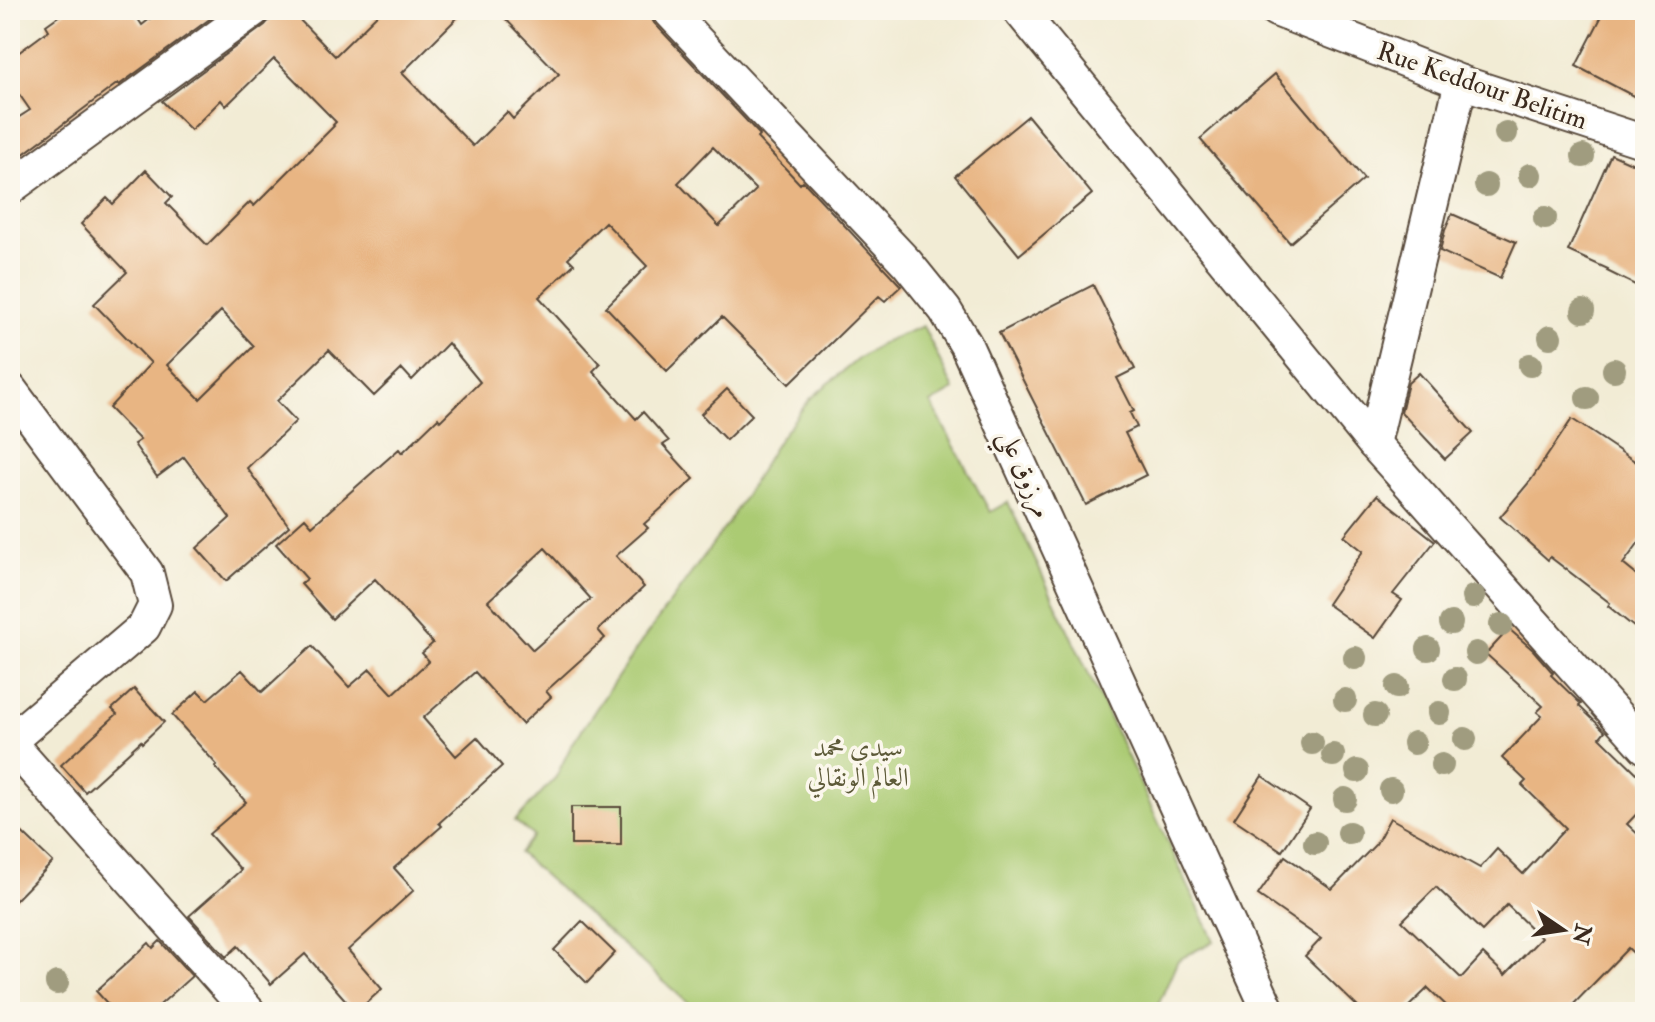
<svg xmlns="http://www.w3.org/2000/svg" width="1655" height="1022" font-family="'IM FELL Double Pica',Amiri,serif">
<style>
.green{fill:#abcb73;stroke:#737a48;stroke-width:2}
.building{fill:#e8b583;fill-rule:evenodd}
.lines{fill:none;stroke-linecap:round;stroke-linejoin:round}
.minor-casing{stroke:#564739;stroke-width:36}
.minor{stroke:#fff;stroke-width:32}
.tree{fill:#a09c7f}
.labels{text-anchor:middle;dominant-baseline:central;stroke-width:7;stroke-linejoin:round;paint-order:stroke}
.street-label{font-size:26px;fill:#3b2a1e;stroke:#fbf7ec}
.park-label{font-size:26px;fill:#5d5a38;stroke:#fbf7ec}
</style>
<rect width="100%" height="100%" fill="#fbf7ec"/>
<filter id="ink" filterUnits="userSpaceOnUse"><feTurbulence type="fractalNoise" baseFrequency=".0125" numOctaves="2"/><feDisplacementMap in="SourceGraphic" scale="16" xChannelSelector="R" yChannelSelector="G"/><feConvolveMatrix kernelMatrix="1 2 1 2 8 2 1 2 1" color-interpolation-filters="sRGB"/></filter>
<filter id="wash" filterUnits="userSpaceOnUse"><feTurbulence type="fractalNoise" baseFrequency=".006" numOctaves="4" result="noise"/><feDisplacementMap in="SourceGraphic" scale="32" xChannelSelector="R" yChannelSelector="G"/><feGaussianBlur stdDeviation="1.8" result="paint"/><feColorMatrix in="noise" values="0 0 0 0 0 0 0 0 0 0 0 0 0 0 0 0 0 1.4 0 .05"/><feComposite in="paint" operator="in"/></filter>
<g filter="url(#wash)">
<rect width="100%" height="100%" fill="#f2ecd5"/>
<path class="green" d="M 923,326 L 954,390 L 931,403 L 990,512 L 1008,502 L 1214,941 L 1178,960 L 1155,1012 L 698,1012 L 519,853 L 533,836 L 515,821 L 556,777 L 571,746 L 637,648 L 728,523 L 777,442 L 810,399 L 859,358 L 888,340 Z"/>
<g id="blocks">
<g class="building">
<path d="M 67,10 L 132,10 L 142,25 L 161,10 L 222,10 L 119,85 L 118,83 L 10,164 L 10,103 L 19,117 L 30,110 L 10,81 L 10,59 L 49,30 L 46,25 Z"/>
<path d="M 273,10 L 290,10 L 335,56 L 382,10 L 465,10 L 402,73 L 473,146 L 507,112 L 513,119 L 559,74 L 497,10 L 650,10 L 650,15 L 654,23 L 760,135 L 757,138 L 800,184 L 803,181 L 901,286 L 885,301 L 879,296 L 789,384 L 722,317 L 667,371 L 606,307 L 647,266 L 605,222 L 568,258 L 574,264 L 539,297 L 600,364 L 593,371 L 636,419 L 643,412 L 669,441 L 663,445 L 694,479 L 644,524 L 648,528 L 616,556 L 644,587 L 598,630 L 605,638 L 546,691 L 551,697 L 522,724 L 475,672 L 423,718 L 456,756 L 477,737 L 502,766 L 439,823 L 442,826 L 394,868 L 414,890 L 348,950 L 382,989 L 356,1012 L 305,954 L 271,984 L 238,946 L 226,957 L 189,916 L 241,870 L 209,834 L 246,802 L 215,767 L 217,765 L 172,715 L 198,691 L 207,700 L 242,670 L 262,692 L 312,646 L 349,687 L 370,669 L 393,694 L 429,661 L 422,653 L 433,643 L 375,579 L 332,619 L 301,584 L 307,579 L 276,544 L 305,518 L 312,526 L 399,449 L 402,453 L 438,418 L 440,421 L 480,382 L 448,343 L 412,380 L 402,369 L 374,396 L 329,350 L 277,401 L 296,421 L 247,468 L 289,526 L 226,581 L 197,548 L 230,518 L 184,457 L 157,477 L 134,444 L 140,440 L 109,408 L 151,363 L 94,304 L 127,272 L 81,224 L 107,198 L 113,204 L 146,170 L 172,197 L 166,203 L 207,245 L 250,202 L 254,206 L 334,126 L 333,125 L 336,122 L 274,59 L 226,106 L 221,100 L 191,130 L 162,101 L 265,25 L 271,18 ZM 713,147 L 756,190 L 719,226 L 678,183 ZM 221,311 L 254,346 L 200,399 L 167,365 ZM 545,548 L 591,599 L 533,650 L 488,601 Z"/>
<path d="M 1605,10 L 1645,10 L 1645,102 L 1576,66 Z"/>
<path d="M 1275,74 L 1364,179 L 1290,243 L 1200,139 Z"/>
<path d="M 1028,116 L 1092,194 L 1019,255 L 955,176 Z"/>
<path d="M 1611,154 L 1645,169 L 1645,290 L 1607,271 L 1608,269 L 1568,251 Z"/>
<path d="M 1452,214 L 1516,242 L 1500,278 L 1440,251 L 1445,230 Z"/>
<path d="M 1093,285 L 1135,369 L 1117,378 L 1134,411 L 1130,413 L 1137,427 L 1125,433 L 1146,475 L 1086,505 L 999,333 Z"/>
<path d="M 1419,373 L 1473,433 L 1445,459 L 1401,412 L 1408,383 Z"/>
<path d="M 727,389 L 752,415 L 726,440 L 701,414 Z"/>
<path d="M 1572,419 L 1645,468 L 1645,534 L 1623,564 L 1645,582 L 1645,636 L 1608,606 L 1610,603 L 1550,557 L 1548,560 L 1500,517 L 1531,480 Z"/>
<path d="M 1377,495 L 1435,541 L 1393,594 L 1402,600 L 1375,638 L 1327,604 L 1363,551 L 1344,536 Z"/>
<path d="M 1509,629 L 1533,650 L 1553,673 L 1551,675 L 1581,704 L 1579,706 L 1605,731 L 1600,737 L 1645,781 L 1645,805 L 1627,824 L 1645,841 L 1645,964 L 1628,948 L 1566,1012 L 1453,1012 L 1428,988 L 1403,1012 L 1363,1012 L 1305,956 L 1321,939 L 1258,895 L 1285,856 L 1332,889 L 1376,844 L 1390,818 L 1480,868 L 1497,849 L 1523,874 L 1548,847 L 1566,828 L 1522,785 L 1526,781 L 1502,758 L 1542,716 L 1537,712 L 1543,706 L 1486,654 ZM 1436,887 L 1482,931 L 1507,905 L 1541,938 L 1505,975 L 1483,954 L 1461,978 L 1402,921 Z"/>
<path d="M 134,689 L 164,722 L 142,743 L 141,741 L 85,792 L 61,765 L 117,714 L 112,709 Z"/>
<path d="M 1262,776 L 1310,809 L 1282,851 L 1234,819 Z"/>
<rect x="571" y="807" width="50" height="38"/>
<path d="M 10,821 L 53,862 L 10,906 Z"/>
<path d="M 582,921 L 615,953 L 587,983 L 554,950 Z"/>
<path d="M 160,941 L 192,976 L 152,1012 L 115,1012 L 96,991 L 149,943 L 153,948 Z"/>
</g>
</g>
</g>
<g filter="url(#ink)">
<use href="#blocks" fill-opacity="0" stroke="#564739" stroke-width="2"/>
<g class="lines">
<g class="minor-casing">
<g id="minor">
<path d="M 668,10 L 907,263 L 945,310 L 966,345 L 1269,1012"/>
<path d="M 1019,10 L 1374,444 L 1645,747"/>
<path d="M 1276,10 L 1461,82 L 1645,142"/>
<path d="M 10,188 L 254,10"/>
<path d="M 10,389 L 147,573 L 155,605 L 144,627 L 10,741"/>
<path d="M 1374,444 L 1461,82"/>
<path d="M 10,743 L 249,1012"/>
</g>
</g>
<use href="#minor" class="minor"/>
</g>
<g class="tree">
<circle cx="1506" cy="133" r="12"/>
<circle cx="1583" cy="156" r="12"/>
<circle cx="1530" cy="175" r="12"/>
<circle cx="1486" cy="185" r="12"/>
<circle cx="1545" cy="218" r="12"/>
<circle cx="1583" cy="311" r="12"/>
<circle cx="1550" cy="337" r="12"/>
<circle cx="1530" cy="365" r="12"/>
<circle cx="1614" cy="370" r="12"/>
<circle cx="1587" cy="398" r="12"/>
<circle cx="1473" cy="597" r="12"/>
<circle cx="1451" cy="623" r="12"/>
<circle cx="1501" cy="625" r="12"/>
<circle cx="1428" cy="649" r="12"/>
<circle cx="1476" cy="653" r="12"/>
<circle cx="1355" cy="658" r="12"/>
<circle cx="1455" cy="679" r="12"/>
<circle cx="1397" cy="687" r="12"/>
<circle cx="1345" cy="700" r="12"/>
<circle cx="1439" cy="713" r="12"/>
<circle cx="1375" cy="715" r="12"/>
<circle cx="1465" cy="739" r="12"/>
<circle cx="1312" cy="743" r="12"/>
<circle cx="1414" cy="743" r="12"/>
<circle cx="1333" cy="755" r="12"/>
<circle cx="1442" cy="765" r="12"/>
<circle cx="1357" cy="771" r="12"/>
<circle cx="1391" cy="790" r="12"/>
<circle cx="1345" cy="799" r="12"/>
<circle cx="1349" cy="833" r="12"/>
<circle cx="1315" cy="843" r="12"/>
<circle cx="57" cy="983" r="12"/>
</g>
</g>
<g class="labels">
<g class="street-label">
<text transform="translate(1482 86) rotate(19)">Rue Keddour Belitim</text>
<text transform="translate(1025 474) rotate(66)">مرزوق علي</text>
</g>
<g class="park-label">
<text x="858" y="748">سيدي محمد<tspan x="858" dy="30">العالم الونقالي</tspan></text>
</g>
</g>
<rect width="1655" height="1022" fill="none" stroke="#fbf7ec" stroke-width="40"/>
<g transform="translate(1563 930) rotate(103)" stroke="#fbf7ec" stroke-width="6" paint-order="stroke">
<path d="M0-6L14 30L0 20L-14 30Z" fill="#3b2a1e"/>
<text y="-12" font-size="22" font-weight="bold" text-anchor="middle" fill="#3b2a1e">N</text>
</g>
</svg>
